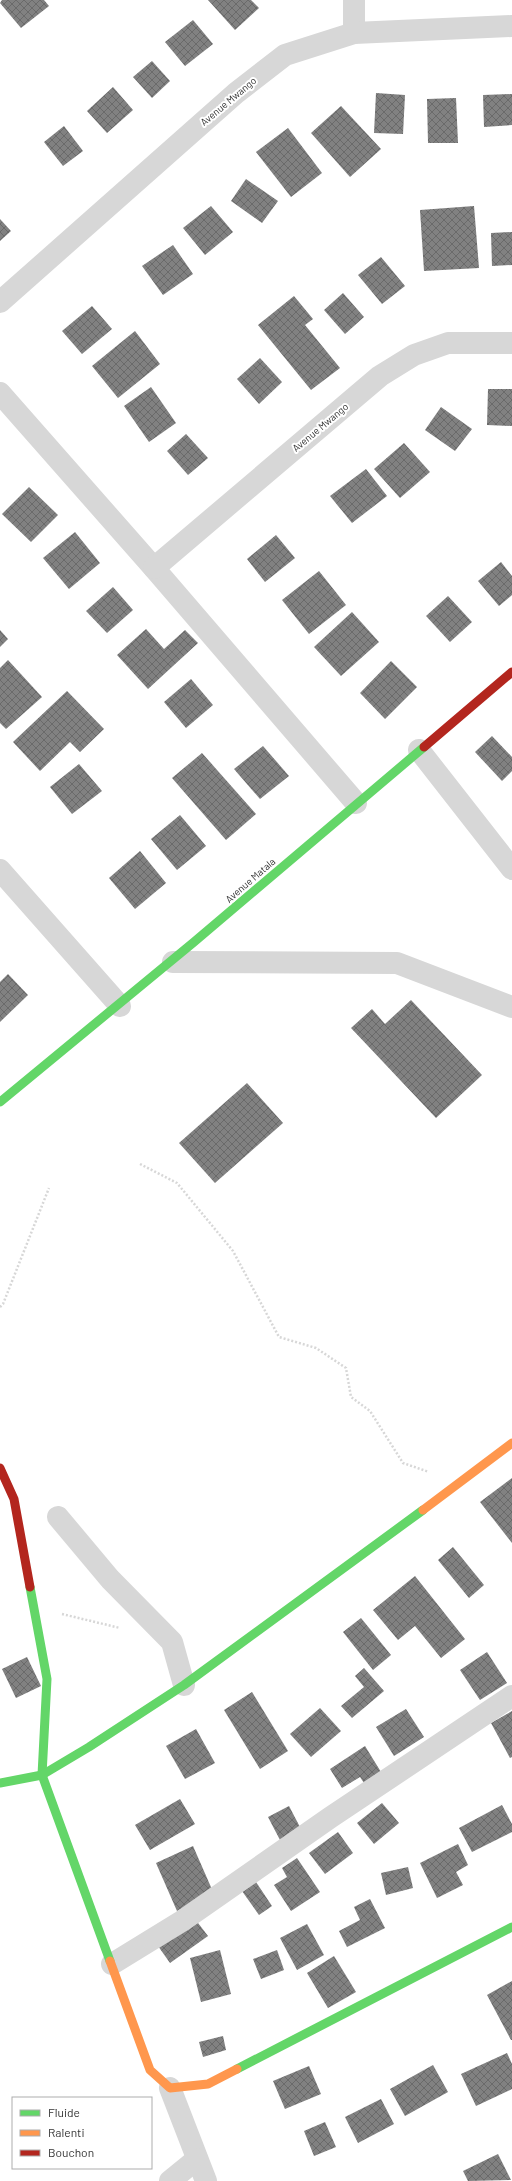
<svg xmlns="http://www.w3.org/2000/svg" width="512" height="2181" font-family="Barlow,sans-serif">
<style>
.building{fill:url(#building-cross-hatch)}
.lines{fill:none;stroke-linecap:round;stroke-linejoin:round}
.path{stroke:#d7d7d7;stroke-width:2.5;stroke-dasharray:2 2;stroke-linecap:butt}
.street{stroke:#d7d7d7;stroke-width:22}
.fast{stroke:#63d668;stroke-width:9}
.slow{stroke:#ff974d;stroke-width:9}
.jam{stroke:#b3261e;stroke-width:9}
.labels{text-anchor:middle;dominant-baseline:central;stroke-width:4;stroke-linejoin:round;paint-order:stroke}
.street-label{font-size:10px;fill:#333;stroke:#fff}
</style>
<defs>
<pattern id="building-cross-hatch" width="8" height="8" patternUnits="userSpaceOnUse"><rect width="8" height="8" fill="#818181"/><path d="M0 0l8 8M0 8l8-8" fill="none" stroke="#6a6a6a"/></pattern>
</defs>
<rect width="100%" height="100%" fill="#fff"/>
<g class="building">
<path d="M 2,0 L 44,0 L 49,6 L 21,28 L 0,3 Z"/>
<path d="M 208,0 L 251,0 L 259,8 L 235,30 Z"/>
<path d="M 193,20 L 213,44 L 185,66 L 165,42 Z"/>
<path d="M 152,61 L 170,81 L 152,98 L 133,77 Z"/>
<path d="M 113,87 L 133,110 L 107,133 L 87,111 Z"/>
<path d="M 376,93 L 405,95 L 403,134 L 374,133 Z"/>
<path d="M 512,94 L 512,125 L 484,127 L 483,95 Z"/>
<path d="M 456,98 L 458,143 L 428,143 L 427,99 Z"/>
<path d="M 341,106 L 381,149 L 350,177 L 311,133 Z"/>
<path d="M 64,126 L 83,151 L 63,166 L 44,142 Z"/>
<path d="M 288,128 L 322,173 L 291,197 L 256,152 Z"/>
<path d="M 246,179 L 278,201 L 262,223 L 231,201 Z"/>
<path d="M 211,206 L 233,232 L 205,255 L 183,228 Z"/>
<path d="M 474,206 L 479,268 L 424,271 L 420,210 Z"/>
<path d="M 0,219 L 11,231 L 0,241 Z"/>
<path d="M 512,232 L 512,265 L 492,266 L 491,233 Z"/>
<path d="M 173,245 L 193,274 L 163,295 L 142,266 Z"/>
<path d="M 381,257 L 405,286 L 382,304 L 358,275 Z"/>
<path d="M 343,293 L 364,317 L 345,334 L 324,310 Z"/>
<path d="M 294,296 L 313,319 L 305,325 L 340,368 L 311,390 L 258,325 Z"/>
<path d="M 92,306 L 112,329 L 82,354 L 62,331 Z"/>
<path d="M 135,331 L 160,364 L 118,398 L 92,366 Z"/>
<path d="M 260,358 L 282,382 L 259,404 L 237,379 Z"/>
<path d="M 151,387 L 176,423 L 149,442 L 124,406 Z"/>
<path d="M 488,389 L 512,389 L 512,426 L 487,425 Z"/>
<path d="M 441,407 L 472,429 L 455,451 L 425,430 Z"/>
<path d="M 186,434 L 208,458 L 188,475 L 167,451 Z"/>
<path d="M 404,443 L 430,472 L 400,498 L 374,469 Z"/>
<path d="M 366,469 L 387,496 L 352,523 L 330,496 Z"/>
<path d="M 29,487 L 58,515 L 31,542 L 2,514 Z"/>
<path d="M 75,532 L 100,563 L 69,589 L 43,558 Z"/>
<path d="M 276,535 L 295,558 L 265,582 L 247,559 Z"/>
<path d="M 501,562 L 512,576 L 512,595 L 499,606 L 478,581 Z"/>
<path d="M 319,571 L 346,605 L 309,634 L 282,600 Z"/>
<path d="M 113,587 L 133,610 L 107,633 L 86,611 Z"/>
<path d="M 448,596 L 472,622 L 450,642 L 426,616 Z"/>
<path d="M 352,612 L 379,642 L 341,676 L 314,647 Z"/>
<path d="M 146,629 L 164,649 L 185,630 L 198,643 L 148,689 L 117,655 Z"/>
<path d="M 0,630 L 8,639 L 0,647 Z"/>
<path d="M 8,660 L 42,697 L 6,729 L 0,723 L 0,668 Z"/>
<path d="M 391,661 L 417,687 L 385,719 L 360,693 Z"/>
<path d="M 191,679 L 213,705 L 186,728 L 164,702 Z"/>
<path d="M 67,691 L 104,729 L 80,752 L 70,742 L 40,771 L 13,742 Z"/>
<path d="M 492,736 L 512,757 L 512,771 L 502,781 L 475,752 Z"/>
<path d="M 263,746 L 289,776 L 260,799 L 234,769 Z"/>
<path d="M 202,753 L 256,814 L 226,840 L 172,778 Z"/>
<path d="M 79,764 L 102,791 L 72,814 L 50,787 Z"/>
<path d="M 180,815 L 206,846 L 177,870 L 151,839 Z"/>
<path d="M 140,851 L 166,883 L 135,909 L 109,878 Z"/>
<path d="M 8,974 L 28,995 L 0,1022 L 0,982 Z"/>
<path d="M 411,1000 L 482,1075 L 436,1118 L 351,1028 L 372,1009 L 385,1024 Z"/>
<path d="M 247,1083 L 283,1123 L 215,1183 L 179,1143 Z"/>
<path d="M 512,1478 L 512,1543 L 480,1502 Z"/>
<path d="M 453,1547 L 484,1585 L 469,1598 L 438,1560 Z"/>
<path d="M 415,1576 L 465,1639 L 441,1658 L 415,1626 L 398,1640 L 373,1610 Z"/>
<path d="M 361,1618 L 391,1655 L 373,1670 L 343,1632 Z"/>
<path d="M 487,1652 L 507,1683 L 480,1700 L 460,1670 Z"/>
<path d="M 27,1657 L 41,1686 L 16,1698 L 2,1669 Z"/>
<path d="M 364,1668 L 384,1691 L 352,1718 L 341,1706 L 364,1687 L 355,1676 Z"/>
<path d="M 252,1692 L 288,1751 L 260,1769 L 224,1710 Z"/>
<path d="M 320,1708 L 341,1731 L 311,1757 L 290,1734 Z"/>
<path d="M 406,1709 L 424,1737 L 394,1756 L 376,1727 Z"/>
<path d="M 512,1711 L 512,1757 L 510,1758 L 491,1723 Z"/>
<path d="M 196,1729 L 215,1763 L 185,1779 L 166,1746 Z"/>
<path d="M 365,1746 L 381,1772 L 364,1783 L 360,1777 L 342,1788 L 330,1769 Z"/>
<path d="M 180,1799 L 195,1824 L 150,1850 L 135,1825 Z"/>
<path d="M 382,1803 L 399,1823 L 374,1844 L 357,1823 Z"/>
<path d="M 502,1805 L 512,1824 L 512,1832 L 472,1852 L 459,1828 Z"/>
<path d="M 289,1806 L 301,1829 L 280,1840 L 268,1817 Z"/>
<path d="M 338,1832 L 353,1853 L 325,1874 L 309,1853 Z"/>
<path d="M 458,1844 L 468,1865 L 456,1872 L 463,1885 L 437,1898 L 420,1863 Z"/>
<path d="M 193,1846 L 214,1894 L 177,1911 L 156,1863 Z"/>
<path d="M 297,1858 L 320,1892 L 291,1911 L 274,1885 L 287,1877 L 282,1868 Z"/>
<path d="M 408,1867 L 413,1888 L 386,1895 L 381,1873 Z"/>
<path d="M 256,1882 L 272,1906 L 259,1915 L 242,1891 Z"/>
<path d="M 370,1899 L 385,1928 L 347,1947 L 339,1931 L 360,1920 L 354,1907 Z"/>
<path d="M 195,1919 L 208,1936 L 170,1963 L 158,1946 Z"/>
<path d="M 307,1924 L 324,1955 L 297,1970 L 280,1938 Z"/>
<path d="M 220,1950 L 231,1994 L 201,2002 L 190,1958 Z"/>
<path d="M 277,1950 L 284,1970 L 261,1979 L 253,1959 Z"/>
<path d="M 334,1956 L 356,1992 L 328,2008 L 307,1973 Z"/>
<path d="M 512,1981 L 512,2040 L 511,2040 L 487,1995 Z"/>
<path d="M 223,2036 L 226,2050 L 203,2057 L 199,2042 Z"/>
<path d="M 507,2053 L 512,2064 L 512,2089 L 476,2106 L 461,2074 Z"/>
<path d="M 433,2065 L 448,2092 L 405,2116 L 390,2089 Z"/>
<path d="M 309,2066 L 321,2094 L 285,2109 L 273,2081 Z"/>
<path d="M 381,2099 L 394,2124 L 358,2143 L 345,2117 Z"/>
<path d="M 325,2122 L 336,2147 L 314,2156 L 304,2131 Z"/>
<path d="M 498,2154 L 511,2180 L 468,2181 L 463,2171 Z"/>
</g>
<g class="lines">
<g class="path">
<path d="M 140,1164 L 177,1183 L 233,1251 L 279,1337 L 316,1348 L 346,1368 L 351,1397 L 370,1411 L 403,1463 L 429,1472"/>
<path d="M 0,1307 L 3,1304 L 49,1188"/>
<path d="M 62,1614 L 120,1628"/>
</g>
<g class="street">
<path d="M 354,0 L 354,33"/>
<path d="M 0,302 L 236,93 L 285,55 L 354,33 L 512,26"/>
<path d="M 0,393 L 154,568 L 356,803"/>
<path d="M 154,568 L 380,376 L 414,355 L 448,343 L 512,343"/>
<path d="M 419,750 L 512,869"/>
<path d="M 0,870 L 120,1006"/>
<path d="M 173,962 L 397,963 L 512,1007"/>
<path d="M 58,1517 L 110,1579 L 172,1642 L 184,1685"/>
<path d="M 112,1964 L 182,1921 L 331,1817 L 512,1696"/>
<path d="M 170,2088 L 206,2181"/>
<path d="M 170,2181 L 197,2159"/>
</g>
<g class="fast">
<path d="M 0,1102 L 194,942 L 424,747"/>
<path d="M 30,1587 L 47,1679 L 42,1775 L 110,1961"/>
<path d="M 0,1783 L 42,1775 L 89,1747 L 184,1685 L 423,1510"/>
<path d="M 237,2069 L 512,1927"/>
</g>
<g class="slow">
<path d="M 423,1510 L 512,1443"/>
<path d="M 110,1961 L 150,2070 L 170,2088 L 208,2084 L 237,2069"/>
</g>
<g class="jam">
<path d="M 424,747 L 512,672"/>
<path d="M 0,1468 L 14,1499 L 30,1587"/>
</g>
</g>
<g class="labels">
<g class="street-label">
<text transform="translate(228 101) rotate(-40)">Avenue Mwango</text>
<text transform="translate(320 427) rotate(-40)">Avenue Mwango</text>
<text transform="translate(250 880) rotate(-41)">Avenue Matala</text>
</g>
</g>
<rect x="12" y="2097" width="140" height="72" fill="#ffffff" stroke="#adadad"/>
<rect x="20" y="2110" width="20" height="6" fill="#63d668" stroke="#adadad"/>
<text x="48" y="2117" font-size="12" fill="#333333">Fluide</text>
<rect x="20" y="2130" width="20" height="6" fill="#ff974d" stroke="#adadad"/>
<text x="48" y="2137" font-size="12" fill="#333333">Ralenti</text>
<rect x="20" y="2150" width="20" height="6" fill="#b3261e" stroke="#adadad"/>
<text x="48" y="2157" font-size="12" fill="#333333">Bouchon</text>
</svg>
